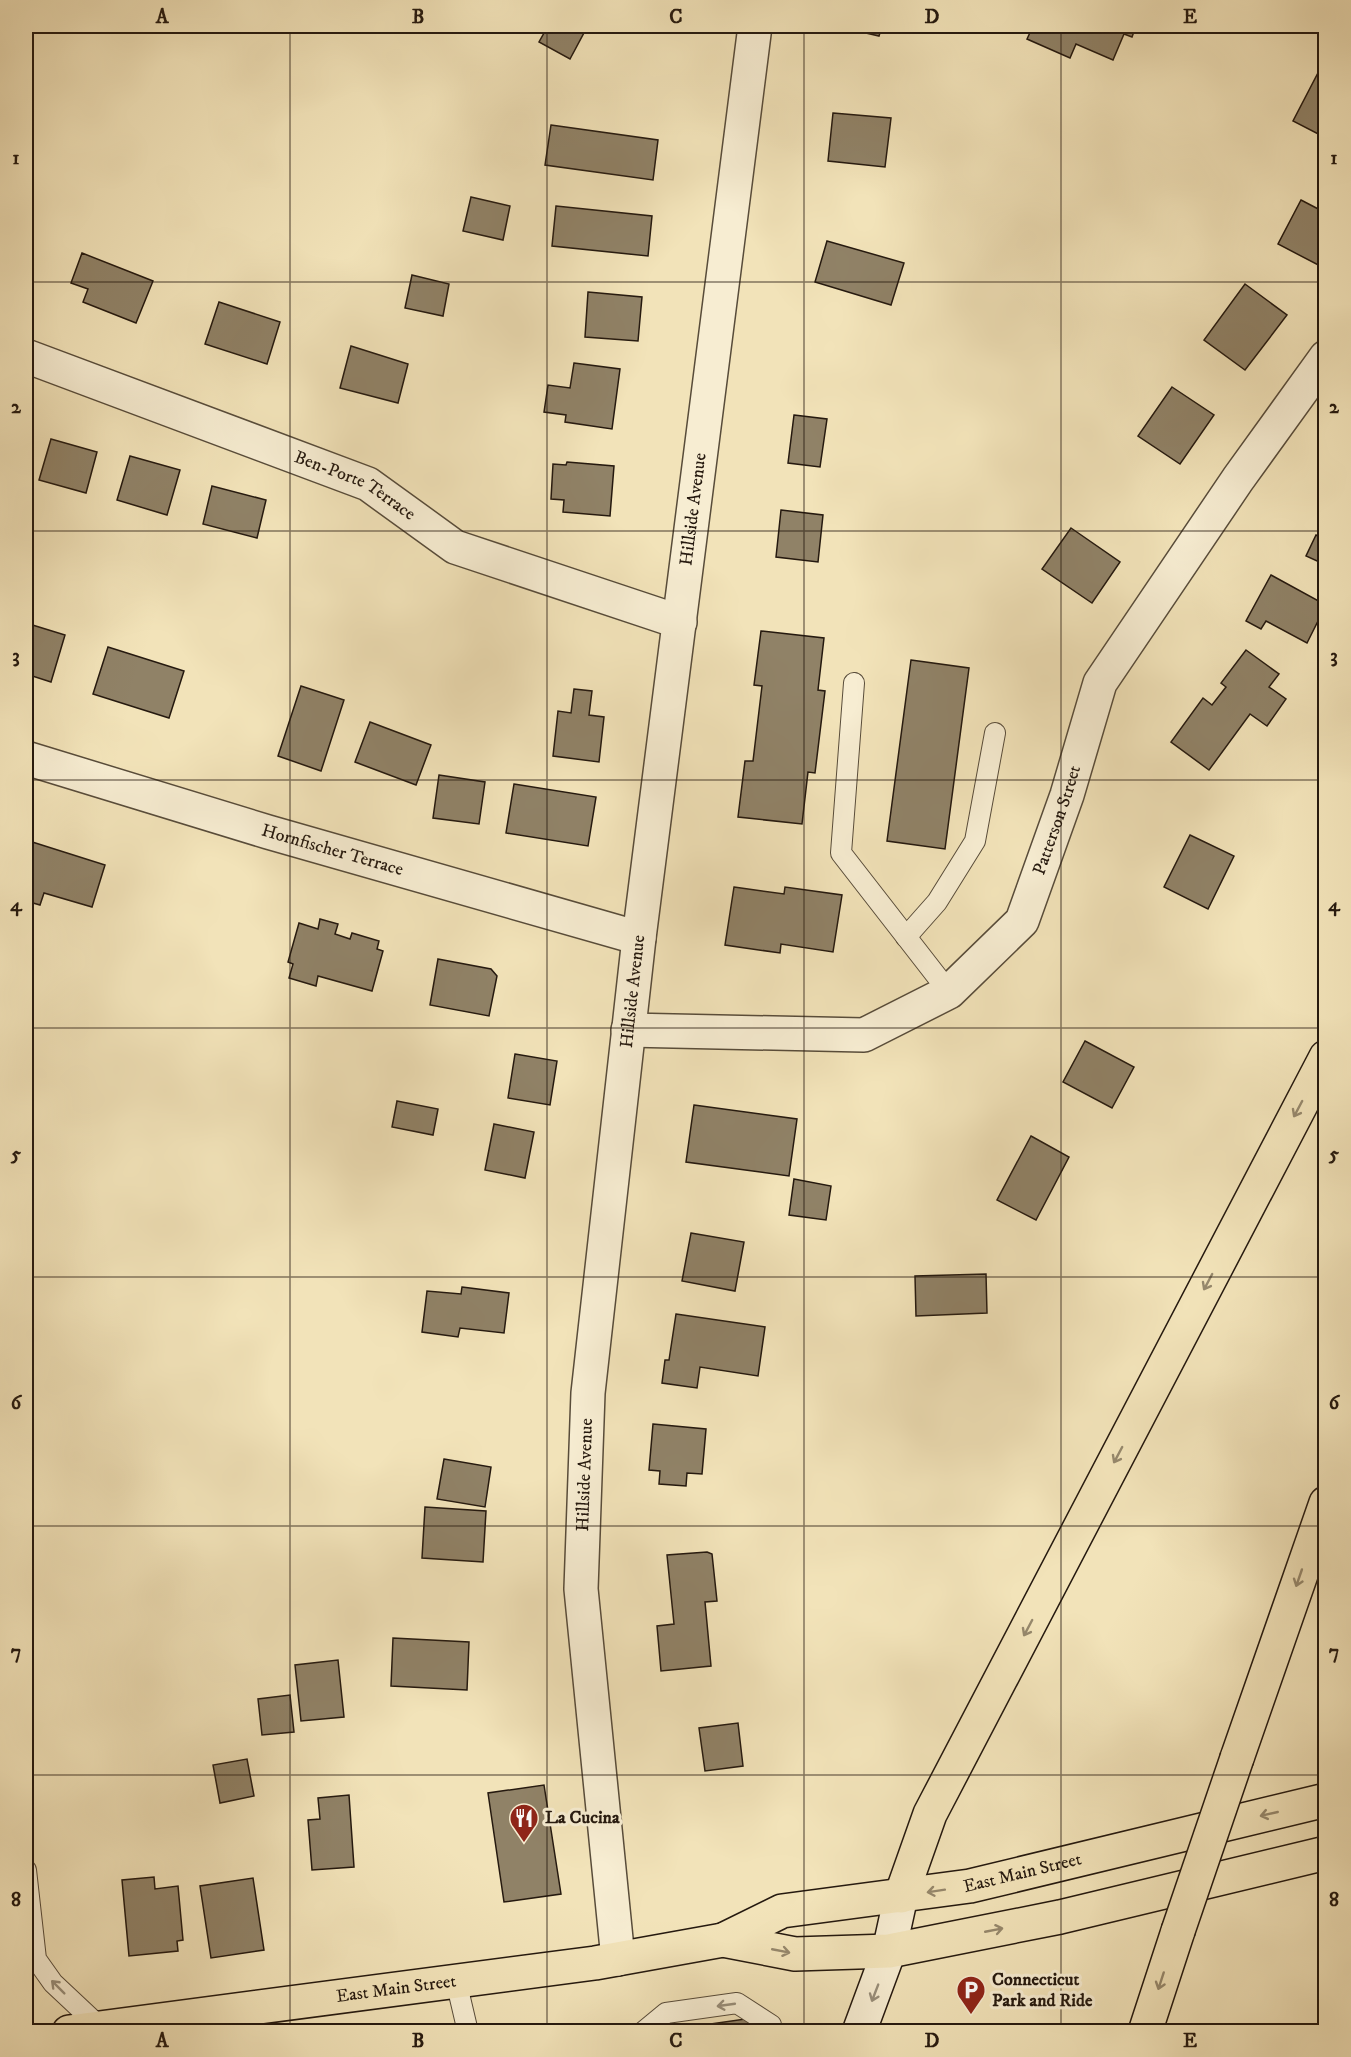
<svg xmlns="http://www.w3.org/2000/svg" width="1351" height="2057" font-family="'IM FELL DW Pica',serif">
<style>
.building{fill:#908267;stroke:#25190f;stroke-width:1.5}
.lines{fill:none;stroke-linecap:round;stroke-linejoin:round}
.lane-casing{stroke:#584c3a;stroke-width:22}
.street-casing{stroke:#584c3a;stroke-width:36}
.secondary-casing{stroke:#25190f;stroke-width:36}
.highway-casing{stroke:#25190f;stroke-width:36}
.lane{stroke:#f7edd2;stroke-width:20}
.street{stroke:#f7edd2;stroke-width:33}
.secondary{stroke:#f7edd2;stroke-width:33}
.highway{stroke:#f2e3b9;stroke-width:33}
.highway-bridge-casing{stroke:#25190f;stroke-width:36;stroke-linecap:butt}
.highway-bridge{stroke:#f2e3b9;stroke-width:33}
.oneway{stroke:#96886c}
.oneway2{stroke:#988e7a}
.grid{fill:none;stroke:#25190f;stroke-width:1.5;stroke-opacity:0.55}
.labels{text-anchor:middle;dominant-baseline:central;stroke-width:6;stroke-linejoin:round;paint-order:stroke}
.street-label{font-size:18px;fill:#25190f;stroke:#f7edd2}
.poi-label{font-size:18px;font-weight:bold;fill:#25190f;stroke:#f7edd2;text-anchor:start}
.neatline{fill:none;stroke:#25190f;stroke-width:2}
.grid-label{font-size:20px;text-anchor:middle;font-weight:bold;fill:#25190f}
</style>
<rect width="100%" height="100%" fill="#f2e3b9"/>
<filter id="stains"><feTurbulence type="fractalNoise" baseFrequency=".00333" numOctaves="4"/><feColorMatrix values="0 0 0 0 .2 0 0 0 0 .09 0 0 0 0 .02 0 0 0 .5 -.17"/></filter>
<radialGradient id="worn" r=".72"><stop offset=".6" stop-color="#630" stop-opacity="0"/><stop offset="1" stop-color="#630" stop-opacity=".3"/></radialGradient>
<g class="building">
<path d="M 548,26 L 579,26 L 586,29 L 570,59 L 539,42 Z"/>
<path d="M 836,26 L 882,26 L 879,36 Z"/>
<path d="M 1033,26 L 1136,26 L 1132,37 L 1124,34 L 1113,60 L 1076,44 L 1070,58 L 1027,39 Z"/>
<path d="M 1320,69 L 1326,72 L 1326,138 L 1293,121 Z"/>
<path d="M 833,113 L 891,118 L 885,167 L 828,161 Z"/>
<path d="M 551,125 L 658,140 L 653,180 L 545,165 Z"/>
<path d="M 471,197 L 510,206 L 503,240 L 463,231 Z"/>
<path d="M 1301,200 L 1326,213 L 1326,269 L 1278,244 Z"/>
<path d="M 556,206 L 652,216 L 648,256 L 552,246 Z"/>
<path d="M 827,241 L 904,263 L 891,305 L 815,282 Z"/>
<path d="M 82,253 L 153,281 L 136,323 L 83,302 L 88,289 L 71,283 Z"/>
<path d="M 412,275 L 449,284 L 443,316 L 405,308 Z"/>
<path d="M 1245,284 L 1287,315 L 1245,370 L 1204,340 Z"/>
<path d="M 588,292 L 642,297 L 638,341 L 585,337 Z"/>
<path d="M 219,302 L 280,322 L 267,364 L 205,344 Z"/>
<path d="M 351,346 L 408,364 L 398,403 L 340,388 Z"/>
<path d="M 574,363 L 620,369 L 612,429 L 565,422 L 566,415 L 544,412 L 548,385 L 570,388 Z"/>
<path d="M 1172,387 L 1214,415 L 1180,464 L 1138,436 Z"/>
<path d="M 794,415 L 827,419 L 820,467 L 788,463 Z"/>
<path d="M 51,439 L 97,452 L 86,493 L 39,480 Z"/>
<path d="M 130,456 L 180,470 L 167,515 L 117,500 Z"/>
<path d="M 567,462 L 614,466 L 610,516 L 563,512 L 564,500 L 551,499 L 553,464 L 566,465 Z"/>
<path d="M 212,486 L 266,500 L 257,538 L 203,524 Z"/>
<path d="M 781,510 L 823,515 L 818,562 L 776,557 Z"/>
<path d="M 1071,528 L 1120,562 L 1092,603 L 1042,569 Z"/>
<path d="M 1316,535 L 1326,540 L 1326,565 L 1306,556 Z"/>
<path d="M 1271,575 L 1326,605 L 1307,643 L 1266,621 L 1261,629 L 1246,621 Z"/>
<path d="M 26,623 L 65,635 L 51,682 L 26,674 Z"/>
<path d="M 761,631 L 824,638 L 818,690 L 825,691 L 815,773 L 808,772 L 802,824 L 738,817 L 745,761 L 753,761 L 762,686 L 754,685 Z"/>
<path d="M 108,647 L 184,671 L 169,718 L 93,694 Z"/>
<path d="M 1246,650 L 1279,674 L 1269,687 L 1286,699 L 1267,726 L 1250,714 L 1209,770 L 1171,742 L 1203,698 L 1212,705 L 1226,687 L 1221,683 Z"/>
<path d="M 911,660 L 969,668 L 945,849 L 887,841 Z"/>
<path d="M 301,686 L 344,700 L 321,771 L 278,756 Z"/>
<path d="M 574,689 L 592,691 L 589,715 L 604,717 L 599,762 L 553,756 L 558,711 L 571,713 Z"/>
<path d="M 370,722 L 431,745 L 416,785 L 355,762 Z"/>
<path d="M 439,775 L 485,782 L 479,824 L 433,818 Z"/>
<path d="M 514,784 L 596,797 L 588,846 L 506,833 Z"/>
<path d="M 1190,835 L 1234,856 L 1208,909 L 1164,887 Z"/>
<path d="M 26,840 L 105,865 L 92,907 L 44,893 L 40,905 L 26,901 Z"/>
<path d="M 734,887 L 784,894 L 785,887 L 842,895 L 833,952 L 781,944 L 780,953 L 725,945 Z"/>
<path d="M 320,919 L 338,924 L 335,934 L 350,939 L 352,933 L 379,941 L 377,949 L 383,951 L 372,991 L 318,976 L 316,986 L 289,978 L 293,964 L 288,962 L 299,923 L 318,929 Z"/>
<path d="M 438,959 L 491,969 L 497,976 L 489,1016 L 430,1005 Z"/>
<path d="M 1085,1041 L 1134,1067 L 1112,1108 L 1063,1082 Z"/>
<path d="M 515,1054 L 557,1061 L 550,1105 L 508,1098 Z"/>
<path d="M 397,1101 L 438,1109 L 433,1135 L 392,1127 Z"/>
<path d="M 694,1105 L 797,1119 L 789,1176 L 686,1162 Z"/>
<path d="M 494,1124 L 534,1132 L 525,1178 L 485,1170 Z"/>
<path d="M 1031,1136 L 1069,1157 L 1036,1220 L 997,1200 Z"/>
<path d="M 794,1179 L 831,1186 L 826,1220 L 789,1215 Z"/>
<path d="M 691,1233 L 744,1242 L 735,1291 L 682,1281 Z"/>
<path d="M 986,1274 L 987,1313 L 916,1316 L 915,1276 Z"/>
<path d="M 462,1287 L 509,1293 L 504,1333 L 460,1328 L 458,1337 L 422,1332 L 427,1291 L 461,1294 Z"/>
<path d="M 676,1314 L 765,1327 L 758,1376 L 700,1367 L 697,1388 L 662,1383 L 665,1360 L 669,1360 Z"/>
<path d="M 653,1424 L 706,1429 L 702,1474 L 687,1473 L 686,1486 L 659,1484 L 660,1471 L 649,1470 Z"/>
<path d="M 444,1459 L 491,1467 L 485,1507 L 437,1499 Z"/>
<path d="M 425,1507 L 486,1511 L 483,1562 L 422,1558 Z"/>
<path d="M 707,1552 L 712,1554 L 717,1601 L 705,1602 L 711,1666 L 661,1671 L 657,1626 L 674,1624 L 667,1555 Z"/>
<path d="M 393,1638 L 469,1642 L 467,1690 L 391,1686 Z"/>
<path d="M 338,1660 L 344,1717 L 301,1721 L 295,1665 Z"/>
<path d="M 290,1695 L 294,1732 L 262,1735 L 258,1699 Z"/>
<path d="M 738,1723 L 743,1766 L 705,1771 L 699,1728 Z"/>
<path d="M 247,1759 L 254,1796 L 220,1803 L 213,1765 Z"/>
<path d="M 544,1785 L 561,1894 L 504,1902 L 488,1793 Z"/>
<path d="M 349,1795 L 354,1867 L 312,1870 L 308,1820 L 320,1819 L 318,1798 Z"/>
<path d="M 154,1877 L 155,1889 L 178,1886 L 183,1940 L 177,1941 L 178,1951 L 129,1956 L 122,1880 Z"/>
<path d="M 253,1878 L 264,1950 L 211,1958 L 200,1886 Z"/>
<path d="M 752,2018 L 755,2032 L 669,2032 L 669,2030 Z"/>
</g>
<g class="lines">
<g class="lane-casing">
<g id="lane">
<path d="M 854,683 L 841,853 L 949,992"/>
<path d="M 906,937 L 937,902 L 975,841 L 995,733"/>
<path d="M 26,1870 L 36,1959 L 53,1983 L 101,2028"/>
<path d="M 456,1981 L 468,2032"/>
<path d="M 643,2032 L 666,2013 L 737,2003 L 771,2025 L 772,2032"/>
</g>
</g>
<g class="street-casing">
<g id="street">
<path id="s1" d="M 26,356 L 368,484 L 455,547 L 680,622"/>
<path id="s2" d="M 26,758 L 268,832 L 639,938"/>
<path id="s3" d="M 628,1030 L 864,1035 L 949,992 L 1022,921 L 1067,795 L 1100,683 L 1238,479 L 1326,357"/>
<path id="s4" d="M 618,1959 L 581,1589 L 588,1393 L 639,938 L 755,26"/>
</g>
</g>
<g class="secondary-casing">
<path id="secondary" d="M 859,2032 L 889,1951 L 901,1896"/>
</g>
<g class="highway-casing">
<g id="highway">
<path d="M 1237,1758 L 1326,1503"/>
<path d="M 901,1896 L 930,1814 L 1326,1057"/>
<path d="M 723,1940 L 795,1954 L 889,1951 L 1060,1917 L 1326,1853"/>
<path id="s5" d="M 69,2032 L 595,1963 L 723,1940 L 782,1911 L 970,1886 L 1326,1800"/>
<path d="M 1145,2032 L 1178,1931"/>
</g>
</g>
<use href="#lane" class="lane"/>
<use href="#street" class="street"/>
<use href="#secondary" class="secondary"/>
<use href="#highway" class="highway"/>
<g class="highway-bridge-casing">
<path id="highway-bridge" d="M 1178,1931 L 1237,1758"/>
</g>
<use href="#highway-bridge" class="highway-bridge"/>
</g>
<defs><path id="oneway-shaft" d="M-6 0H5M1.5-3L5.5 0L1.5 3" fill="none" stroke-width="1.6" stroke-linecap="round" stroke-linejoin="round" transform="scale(1.5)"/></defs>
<g class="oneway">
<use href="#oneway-shaft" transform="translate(1298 1109) rotate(118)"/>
<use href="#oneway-shaft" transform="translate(1208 1282) rotate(118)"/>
<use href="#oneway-shaft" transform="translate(1118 1455) rotate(118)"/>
<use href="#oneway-shaft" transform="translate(1299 1578) rotate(109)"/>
<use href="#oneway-shaft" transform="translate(1028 1628) rotate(118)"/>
<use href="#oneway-shaft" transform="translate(1269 1814) rotate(167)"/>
<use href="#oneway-shaft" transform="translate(936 1891) rotate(171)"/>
<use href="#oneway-shaft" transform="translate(994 1930) rotate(-11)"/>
<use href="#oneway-shaft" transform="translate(781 1951) rotate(11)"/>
<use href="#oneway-shaft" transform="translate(1161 1981) rotate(108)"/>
</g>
<g class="oneway2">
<use href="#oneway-shaft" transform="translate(58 1987) rotate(-135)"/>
<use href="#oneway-shaft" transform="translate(875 1993) rotate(111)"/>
<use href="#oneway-shaft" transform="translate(726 2005) rotate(172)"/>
</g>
<path class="grid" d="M 290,26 L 290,2032M 547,26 L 547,2032M 804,26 L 804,2032M 1061,26 L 1061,2032M 26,282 L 1326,282M 26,531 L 1326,531M 26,780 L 1326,780M 26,1028 L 1326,1028M 26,1277 L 1326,1277M 26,1526 L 1326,1526M 26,1775 L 1326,1775"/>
<defs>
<g id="restaurant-pin" transform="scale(1.5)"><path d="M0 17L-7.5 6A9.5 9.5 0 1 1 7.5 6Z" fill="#8f2418" stroke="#f7edd2"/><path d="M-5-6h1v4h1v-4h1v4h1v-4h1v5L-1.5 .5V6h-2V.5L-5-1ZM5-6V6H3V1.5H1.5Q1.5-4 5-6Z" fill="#fff"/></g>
<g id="parking-pin" transform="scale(1.5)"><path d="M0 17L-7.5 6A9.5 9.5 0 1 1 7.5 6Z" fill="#8f2418" stroke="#f7edd2"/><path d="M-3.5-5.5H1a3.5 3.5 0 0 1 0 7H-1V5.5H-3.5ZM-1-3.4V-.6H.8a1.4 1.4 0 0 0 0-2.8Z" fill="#fff"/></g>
</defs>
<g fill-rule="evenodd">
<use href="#restaurant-pin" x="524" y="1818"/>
<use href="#parking-pin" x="971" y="1990"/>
</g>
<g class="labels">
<g class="street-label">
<text stroke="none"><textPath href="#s1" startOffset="354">Ben-Porte Terrace</textPath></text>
<text stroke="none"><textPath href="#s4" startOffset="1458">Hillside Avenue</textPath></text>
<text stroke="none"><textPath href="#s3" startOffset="540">Patterson Street</textPath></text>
<text stroke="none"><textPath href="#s2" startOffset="320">Hornfischer Terrace</textPath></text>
<text stroke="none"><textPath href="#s4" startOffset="972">Hillside Avenue</textPath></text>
<text stroke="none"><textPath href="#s4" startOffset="486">Hillside Avenue</textPath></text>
<text stroke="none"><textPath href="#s5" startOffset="970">East Main Street</textPath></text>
<text stroke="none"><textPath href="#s5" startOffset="330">East Main Street</textPath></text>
</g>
<g class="poi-label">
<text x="545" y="1818">La Cucina</text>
<text x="992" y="1980">Connecticut<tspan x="992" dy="21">Park and Ride</tspan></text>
</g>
</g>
<rect width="1351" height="2057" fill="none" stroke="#f2e3b9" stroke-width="66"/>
<rect x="33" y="33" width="1285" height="1991" class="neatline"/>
<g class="grid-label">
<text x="162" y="23">A</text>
<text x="418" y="23">B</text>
<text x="676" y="23">C</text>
<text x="932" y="23">D</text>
<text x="1190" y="23">E</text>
<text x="16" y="164">1</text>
<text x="1334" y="164">1</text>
<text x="16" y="413">2</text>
<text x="1334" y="413">2</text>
<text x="16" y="662">3</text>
<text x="1334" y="662">3</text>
<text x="16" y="911">4</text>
<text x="1334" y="911">4</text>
<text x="16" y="1160">5</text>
<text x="1334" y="1160">5</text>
<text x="16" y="1409">6</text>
<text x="1334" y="1409">6</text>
<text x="16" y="1658">7</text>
<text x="1334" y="1658">7</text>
<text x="16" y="1906">8</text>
<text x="1334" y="1906">8</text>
<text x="162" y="2047">A</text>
<text x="418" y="2047">B</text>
<text x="676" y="2047">C</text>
<text x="932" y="2047">D</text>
<text x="1190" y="2047">E</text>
</g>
<rect width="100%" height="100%" filter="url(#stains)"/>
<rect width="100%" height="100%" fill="url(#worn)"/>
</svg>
